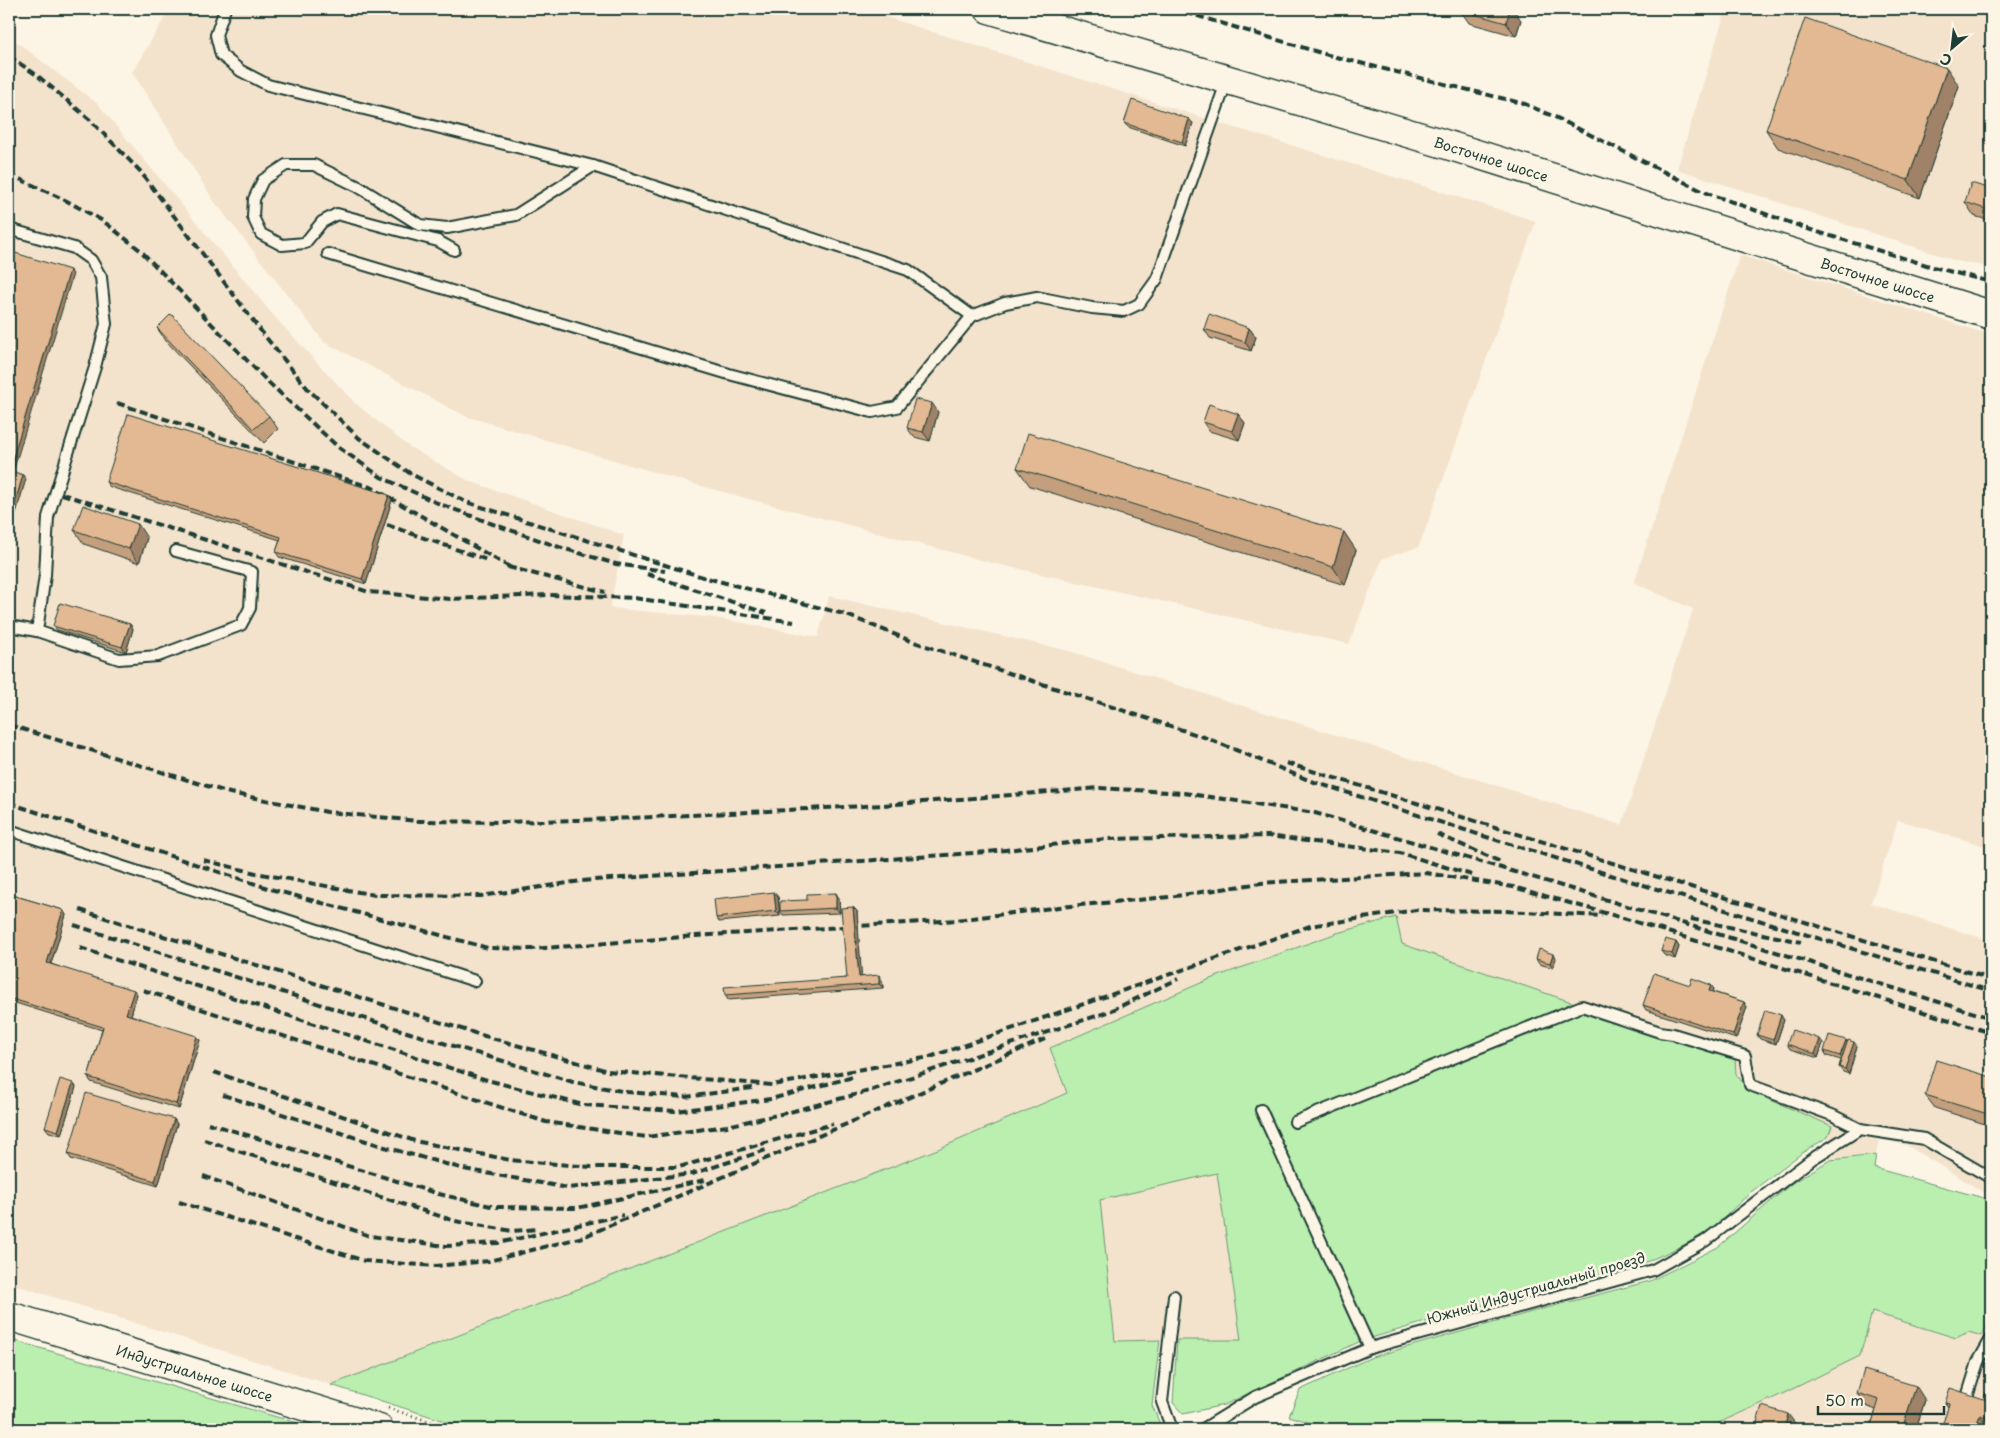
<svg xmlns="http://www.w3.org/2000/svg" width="2000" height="1438" font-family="'Playpen Sans',sans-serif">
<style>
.built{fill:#f4e3cc}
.green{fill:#baefb0;stroke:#6c9672}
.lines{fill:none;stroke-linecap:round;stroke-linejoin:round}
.service-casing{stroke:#1f3d34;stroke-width:14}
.secondary-casing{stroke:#1f3d34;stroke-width:31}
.primary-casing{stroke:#1f3d34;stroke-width:31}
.path{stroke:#1f3d34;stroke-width:3;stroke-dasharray:1 4;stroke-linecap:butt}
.service{stroke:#fcf5e5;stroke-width:10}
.secondary{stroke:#fcf5e5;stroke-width:28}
.primary{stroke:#fcf5e5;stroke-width:28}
.rail{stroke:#1f3d34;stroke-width:4;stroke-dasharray:8 4;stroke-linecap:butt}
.wall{fill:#c39f7e;stroke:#1f3d34}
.shaded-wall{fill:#9f8267;stroke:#1f3d34}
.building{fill:#e3b993;stroke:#1f3d34}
.labels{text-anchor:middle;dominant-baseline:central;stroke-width:5;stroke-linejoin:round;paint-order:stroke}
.street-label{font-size:14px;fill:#1f3d34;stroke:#fcf5e5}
</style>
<rect width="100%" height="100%" fill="#fcf5e5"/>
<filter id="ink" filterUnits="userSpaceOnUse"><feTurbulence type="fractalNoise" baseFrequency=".02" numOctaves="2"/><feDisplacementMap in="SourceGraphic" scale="10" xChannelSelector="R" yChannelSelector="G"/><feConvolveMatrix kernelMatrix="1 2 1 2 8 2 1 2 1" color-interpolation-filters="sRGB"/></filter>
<g filter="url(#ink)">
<g class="built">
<path d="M 170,9 L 861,9 L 1213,121 L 1536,221 L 1419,547 L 1382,559 L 1349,644 L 988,562 L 704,487 L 465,416 L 324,342 L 214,201 L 132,72 Z"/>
<path d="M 1726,9 L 1991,9 L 1991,268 L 1957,261 L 1677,169 Z"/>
<path d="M 9,36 L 98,104 L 274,316 L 355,403 L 408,446 L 469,481 L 624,535 L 610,608 L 716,618 L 818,637 L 829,596 L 1069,651 L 1622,825 L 1693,609 L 1634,583 L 1740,255 L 1991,335 L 1991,848 L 1898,820 L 1871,903 L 1991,941 L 1991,1197 L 1906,1145 L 1879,1139 L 1876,1155 L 1830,1159 L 1828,1137 L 1832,1126 L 1749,1091 L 1736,1074 L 1735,1058 L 1401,944 L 1396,918 L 1050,1048 L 1067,1093 L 938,1149 L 331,1385 L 9,1283 Z"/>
<path d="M 1217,1173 L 1241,1340 L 1115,1341 L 1099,1200 Z"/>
<path d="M 1871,1311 L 1956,1338 L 1968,1332 L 1982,1335 L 1991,1316 L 1991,1429 L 1705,1429 L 1778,1396 Z"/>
</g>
<g class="green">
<path d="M 1396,917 L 1402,944 L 1735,1058 L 1736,1074 L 1749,1091 L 1832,1126 L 1828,1137 L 1802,1153 L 1751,1192 L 1712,1229 L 1684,1245 L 1644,1263 L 1538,1289 L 1361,1341 L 1224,1405 L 1183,1414 L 1173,1403 L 1177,1340 L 1241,1340 L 1217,1173 L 1100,1200 L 1115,1341 L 1160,1340 L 1152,1405 L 1162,1429 L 470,1429 L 331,1385 L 938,1149 L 1067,1093 L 1050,1048 L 1210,979 L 1337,933 Z"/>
<path d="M 1876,1155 L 1874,1168 L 1991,1200 L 1991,1316 L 1982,1336 L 1968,1332 L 1956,1338 L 1872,1312 L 1860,1356 L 1778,1396 L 1705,1429 L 1331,1429 L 1289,1416 L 1300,1390 L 1372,1357 L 1542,1309 L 1650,1281 L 1718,1247 L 1792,1183 L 1830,1160 Z"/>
<path d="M 9,1339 L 318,1429 L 9,1429 Z"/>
</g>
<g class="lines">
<g class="service-casing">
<g id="service">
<path d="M 225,9 L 216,35 L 221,55 L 241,71 L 268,85 L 593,166 L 908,270 L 972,316"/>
<path d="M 9,229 L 74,248 L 91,260 L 101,277 L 106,324 L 95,367 L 48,517 L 45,575 L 37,631"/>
<path d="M 454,250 L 438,241 L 337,214 L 322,222 L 305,243 L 282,245 L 261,234 L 253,217 L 254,199 L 263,180 L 286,165 L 314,165 L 359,187 L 420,225 L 447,228 L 516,215 L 593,166"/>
<path d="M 328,254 L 729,374 L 872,412 L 897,407 L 972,316 L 1005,303 L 1037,297 L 1092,308 L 1124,311 L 1139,304 L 1157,279 L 1227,80"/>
<path d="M 9,626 L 37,631 L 119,659 L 158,656 L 241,625 L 250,608 L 252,572 L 176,551"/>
<path d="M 9,830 L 475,981"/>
<path d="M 1261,1110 L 1370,1348"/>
<path d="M 1295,1122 L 1582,1006 L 1660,1032 L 1673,1034 L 1745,1056 L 1750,1085 L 1832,1115 L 1860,1129"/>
<path d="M 1968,1394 L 1978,1362 L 1991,1339"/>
<path d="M 1991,1398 L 1991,1397"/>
<path d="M 1172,1429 L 1162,1402 L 1174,1296"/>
<path d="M 1203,1429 L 1255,1397 L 1370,1348 L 1653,1270 L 1705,1241 L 1812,1159 L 1860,1129 L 1924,1139 L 1991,1178"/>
</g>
</g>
<g class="secondary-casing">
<g id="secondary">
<path id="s1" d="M 9,1316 L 379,1429"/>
</g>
</g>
<g class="primary-casing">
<g id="primary">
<path id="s2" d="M 989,9 L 1438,142 L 1991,315"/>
</g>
</g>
<path class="path" d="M 388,1408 L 453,1429"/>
<use href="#service" class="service"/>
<use href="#secondary" class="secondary"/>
<use href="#primary" class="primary"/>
<g class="rail">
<path d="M 1174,9 L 1328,55 L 1525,104 L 1555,117 L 1704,192 L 1811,230 L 1933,267 L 1991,282"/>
<path d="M 9,56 L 38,76 L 89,119 L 140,171 L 264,335 L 308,389 L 359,438 L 411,474 L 466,502 L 703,577 L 844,614 L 911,641 L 1204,737 L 1311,781 L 1493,839 L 1991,991"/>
<path d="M 9,174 L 67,201 L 103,221 L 140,250 L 266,380 L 338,447 L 381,477 L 435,502 L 490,523 L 562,548 L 616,564 L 665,571"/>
<path d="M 117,403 L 373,488 L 513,569"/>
<path d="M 62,494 L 369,592 L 450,599 L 548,595 L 634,598 L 794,622"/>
<path d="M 387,525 L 487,560"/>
<path d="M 508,567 L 605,592"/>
<path d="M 647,574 L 766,613"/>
<path d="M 9,725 L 230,793 L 327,812 L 418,821 L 504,822 L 613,819 L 884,805 L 1100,788 L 1184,793 L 1315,813 L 1542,880 L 1991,1018"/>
<path d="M 1286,763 L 1991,979"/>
<path d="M 9,803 L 274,890 L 488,948 L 532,949 L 696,936 L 957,920 L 1059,907 L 1169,897 L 1261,883 L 1426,873 L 1513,887 L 1623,918 L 1991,1033"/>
<path d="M 1437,834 L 1501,862"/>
<path d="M 203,860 L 256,873 L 375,895 L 481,896 L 581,881 L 987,852 L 1106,839 L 1268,836 L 1400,853 L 1475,876"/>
<path d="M 80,910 L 481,1035 L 608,1071 L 772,1085 L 930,1057 L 1310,926 L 1416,910 L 1505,911 L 1602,916"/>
<path d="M 1691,919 L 1801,942"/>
<path d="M 74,925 L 410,1033 L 573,1082 L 627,1092 L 685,1097 L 752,1088"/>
<path d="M 80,948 L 487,1080 L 583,1105 L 675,1111 L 771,1099 L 853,1077"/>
<path d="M 143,990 L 546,1122 L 646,1137 L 727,1126 L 790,1112 L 869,1091 L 1108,1012 L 1178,979"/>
<path d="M 214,1072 L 415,1141 L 510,1160 L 591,1167 L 679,1167 L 833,1124"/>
<path d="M 223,1095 L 388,1148 L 464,1169 L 568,1188 L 692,1174 L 766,1150"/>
<path d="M 208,1123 L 439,1194 L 495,1207 L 577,1208 L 705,1180"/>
<path d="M 204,1140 L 455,1221 L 512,1231 L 538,1229"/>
<path d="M 203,1176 L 370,1236 L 446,1246 L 498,1243 L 623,1215"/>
<path d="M 179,1202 L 365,1261 L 436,1266 L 489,1261 L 583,1237 L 1045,1039"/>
</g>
</g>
<g class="wall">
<path d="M 1460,10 L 1521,20 L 1516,36 L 1469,23 Z"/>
<path d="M 1959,86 L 1920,198 L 1778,148 L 1766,130 Z"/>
<path d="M 1189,119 L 1193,123 L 1185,146 L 1128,127 L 1124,123 Z"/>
<path d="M 1991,189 L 1991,221 L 1974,216 L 1965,202 Z"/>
<path d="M 157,328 L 269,416 L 278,429 L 264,443 L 166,341 Z"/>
<path d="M 1249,328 L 1256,337 L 1251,351 L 1210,338 L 1204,329 Z"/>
<path d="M 938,412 L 930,441 L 914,437 L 907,428 Z"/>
<path d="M 1238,414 L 1245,423 L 1239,440 L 1209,431 L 1203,422 Z"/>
<path d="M 1017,468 L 1356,550 L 1345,585 L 1030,486 Z"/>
<path d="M 106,482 L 392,500 L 366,584 L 279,557 L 276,552 L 280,540 L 110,487 Z"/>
<path d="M 74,530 L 147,538 L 139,563 L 84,544 Z"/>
<path d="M 130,624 L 133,629 L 126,652 L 57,630 L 53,626 Z"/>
<path d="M 9,894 L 63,910 L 66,915 L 51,964 L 137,994 L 131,1015 L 200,1040 L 179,1109 L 91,1082 L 88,1077 L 102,1030 L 9,1001 Z"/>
<path d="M 778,897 L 780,916 L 719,922 L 716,918 Z"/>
<path d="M 839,898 L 840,913 L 783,915 L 780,911 L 807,900 Z"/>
<path d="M 853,907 L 857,911 L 861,977 L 882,980 L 883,988 L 728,1000 L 725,995 L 847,978 Z"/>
<path d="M 1676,942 L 1679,947 L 1675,959 L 1664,955 L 1661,951 Z"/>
<path d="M 1553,954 L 1556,958 L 1553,968 L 1539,964 L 1536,959 Z"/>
<path d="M 1690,985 L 1714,989 L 1713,992 L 1744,1002 L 1747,1007 L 1736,1039 L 1646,1010 L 1643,1005 Z"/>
<path d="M 1784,1020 L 1776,1044 L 1760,1039 L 1757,1035 Z"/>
<path d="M 1847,1042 L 1857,1046 L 1849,1074 L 1843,1072 L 1839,1067 L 1841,1060 L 1827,1056 L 1824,1051 Z"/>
<path d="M 1823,1043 L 1818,1058 L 1790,1049 L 1787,1044 Z"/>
<path d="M 1991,1077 L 1991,1126 L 1935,1108 L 1925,1095 Z"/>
<path d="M 73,1083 L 76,1087 L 61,1135 L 49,1132 L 45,1127 Z"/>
<path d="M 174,1119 L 177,1124 L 158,1186 L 71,1159 L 68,1154 Z"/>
<path d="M 1857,1393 L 1925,1400 L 1916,1429 L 1870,1429 L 1876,1410 L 1866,1406 Z"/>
<path d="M 1990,1401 L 1991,1403 L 1991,1429 L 1989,1429 L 1948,1407 L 1945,1403 Z"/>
</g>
<g class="shaded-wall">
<path d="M 1504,9 L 1513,9 L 1521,20 L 1516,36 L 1506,23 Z"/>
<path d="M 1947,68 L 1959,86 L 1920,198 L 1908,180 Z"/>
<path d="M 1189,119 L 1193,123 L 1185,146 L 1182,142 Z"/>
<path d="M 70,270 L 73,274 L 12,475 L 9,470 Z"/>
<path d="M 1249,328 L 1256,337 L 1251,351 L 1245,342 Z"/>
<path d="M 932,403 L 938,412 L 930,441 L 923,432 Z"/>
<path d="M 1238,414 L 1245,423 L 1239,440 L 1232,431 Z"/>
<path d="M 23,475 L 26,479 L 9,538 L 9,523 Z"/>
<path d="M 389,495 L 392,500 L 366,584 L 362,579 Z"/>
<path d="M 138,524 L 147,538 L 139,563 L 129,549 Z"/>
<path d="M 1344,532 L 1356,550 L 1345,585 L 1333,567 Z"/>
<path d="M 130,624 L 133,629 L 126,652 L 122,647 Z"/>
<path d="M 774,892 L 778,897 L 780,916 L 776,911 Z"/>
<path d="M 836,893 L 839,898 L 840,913 L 836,908 Z"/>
<path d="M 853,907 L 857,911 L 862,982 L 859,977 Z"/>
<path d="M 63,910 L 66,915 L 50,967 L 47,963 Z"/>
<path d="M 1676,942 L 1679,947 L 1675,959 L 1672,954 Z"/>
<path d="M 1553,954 L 1556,958 L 1553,968 L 1550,963 Z"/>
<path d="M 879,975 L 882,980 L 883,988 L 879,984 Z"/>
<path d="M 1711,985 L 1714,989 L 1712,995 L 1709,991 Z"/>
<path d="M 134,990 L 137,994 L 130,1019 L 126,1014 Z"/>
<path d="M 1744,1002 L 1747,1007 L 1736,1039 L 1733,1035 Z"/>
<path d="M 1781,1015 L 1784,1020 L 1776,1044 L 1773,1040 Z"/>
<path d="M 197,1036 L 200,1040 L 179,1109 L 176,1104 Z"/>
<path d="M 1820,1039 L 1823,1043 L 1818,1058 L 1815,1054 Z"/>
<path d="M 1846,1040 L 1849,1045 L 1844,1061 L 1840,1056 Z"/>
<path d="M 1854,1042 L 1857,1046 L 1849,1074 L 1845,1069 Z"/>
<path d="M 73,1083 L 76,1087 L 61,1135 L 58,1131 Z"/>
<path d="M 174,1119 L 177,1124 L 158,1186 L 155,1181 Z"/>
<path d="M 1916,1386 L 1925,1400 L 1916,1429 L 1902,1429 Z"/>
<path d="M 1990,1401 L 1991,1403 L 1991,1426 L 1985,1417 Z"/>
<path d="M 1788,1414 L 1798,1427 L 1797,1429 L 1784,1429 Z"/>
<path d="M 1980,1415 L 1989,1429 L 1975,1429 Z"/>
</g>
<g class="building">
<path d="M 1460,9 L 1510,9 L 1506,23 L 1460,10 Z"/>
<path d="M 1805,18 L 1947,68 L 1908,180 L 1766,130 Z"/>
<path d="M 1132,100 L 1189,119 L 1182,142 L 1124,123 Z"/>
<path d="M 1971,183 L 1991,189 L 1991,211 L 1965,202 Z"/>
<path d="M 9,251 L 70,270 L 9,470 L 23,475 L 9,523 Z"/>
<path d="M 171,314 L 269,416 L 254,429 L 157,328 Z"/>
<path d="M 1209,314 L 1249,328 L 1245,342 L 1204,329 Z"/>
<path d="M 915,399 L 932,403 L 923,432 L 907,428 Z"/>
<path d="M 1209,404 L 1238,414 L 1232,431 L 1203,422 Z"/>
<path d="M 128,414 L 389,495 L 362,579 L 276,552 L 281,537 L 106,482 Z"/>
<path d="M 1028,433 L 1344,532 L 1333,567 L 1017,468 Z"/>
<path d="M 83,505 L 138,524 L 129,549 L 74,530 Z"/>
<path d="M 60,603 L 130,624 L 122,647 L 53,626 Z"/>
<path d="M 774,892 L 776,911 L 716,918 L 714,899 Z"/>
<path d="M 836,893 L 836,908 L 780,911 L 780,901 L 807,900 L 807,894 Z"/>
<path d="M 9,894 L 63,910 L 47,963 L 134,990 L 126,1014 L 197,1036 L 176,1104 L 88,1077 L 103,1027 L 9,998 Z"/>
<path d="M 853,907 L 859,977 L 879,975 L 879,984 L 725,995 L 724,987 L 847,978 L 841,908 Z"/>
<path d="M 1665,939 L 1676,942 L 1672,954 L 1661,951 Z"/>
<path d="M 1539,949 L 1553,954 L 1550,963 L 1536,959 Z"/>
<path d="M 1654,973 L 1690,985 L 1692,978 L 1711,985 L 1709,991 L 1744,1002 L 1733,1035 L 1643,1005 Z"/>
<path d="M 1765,1010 L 1781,1015 L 1773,1040 L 1757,1035 Z"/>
<path d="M 1792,1030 L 1820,1039 L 1815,1054 L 1787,1044 Z"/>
<path d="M 1829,1035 L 1846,1040 L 1840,1056 L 1824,1051 Z"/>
<path d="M 1848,1040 L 1854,1042 L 1845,1069 L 1839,1067 Z"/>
<path d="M 1936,1060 L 1991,1077 L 1991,1115 L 1925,1095 Z"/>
<path d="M 60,1079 L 73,1083 L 58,1131 L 45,1127 Z"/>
<path d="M 86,1093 L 174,1119 L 155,1181 L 68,1154 Z"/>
<path d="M 1864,1370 L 1916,1386 L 1902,1429 L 1870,1429 L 1879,1400 L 1857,1393 Z"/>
<path d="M 1950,1388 L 1990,1401 L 1985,1417 L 1980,1415 L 1975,1429 L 1941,1429 L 1949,1404 L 1945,1403 Z"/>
<path d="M 1762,1406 L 1788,1414 L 1784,1429 L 1755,1429 Z"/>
</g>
</g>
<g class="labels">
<g class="street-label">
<text stroke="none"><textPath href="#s2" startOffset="524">Восточное шоссе</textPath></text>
<text stroke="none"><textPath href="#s2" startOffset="929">Восточное шоссе</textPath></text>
<text transform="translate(1536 1288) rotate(-16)">Южный Индустриальный проезд</text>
<text stroke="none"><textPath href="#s1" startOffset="194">Индустриальное шоссе</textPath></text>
</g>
</g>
<rect width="2000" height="1438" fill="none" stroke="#fcf5e5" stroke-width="30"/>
<rect x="15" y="15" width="1970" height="1408" fill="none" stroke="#1f3d34" stroke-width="2" filter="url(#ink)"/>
<g transform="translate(1952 48) rotate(208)" stroke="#fcf5e5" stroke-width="4" paint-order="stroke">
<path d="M0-4L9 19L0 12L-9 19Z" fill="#1f3d34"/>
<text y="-8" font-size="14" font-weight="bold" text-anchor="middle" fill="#1f3d34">С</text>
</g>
<path d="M1818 1406v8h126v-8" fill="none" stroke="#1f3d34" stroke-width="2.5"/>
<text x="1825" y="1406" font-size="15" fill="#1f3d34" stroke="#fcf5e5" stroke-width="4" paint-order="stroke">50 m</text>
</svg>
